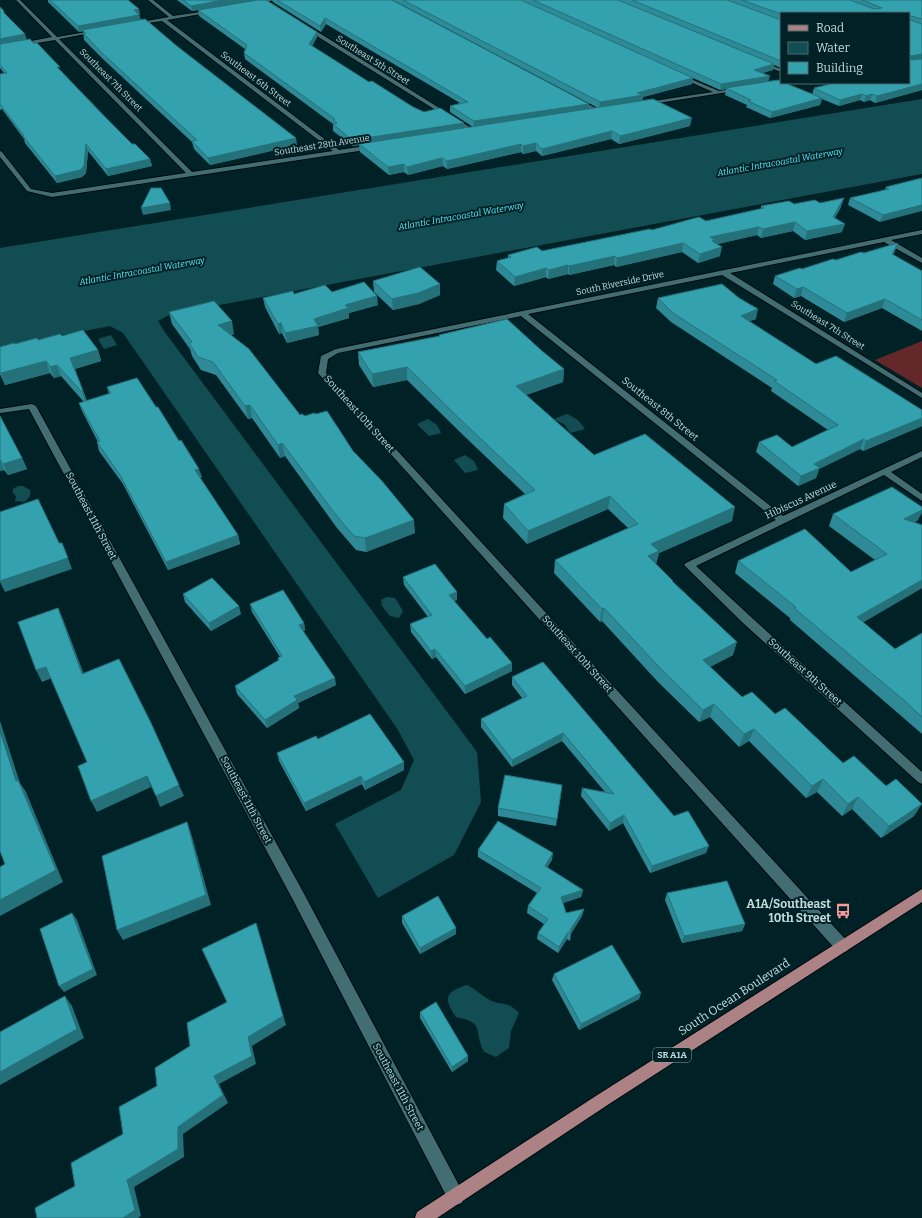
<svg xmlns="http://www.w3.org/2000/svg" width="922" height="1218" font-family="Bitter,serif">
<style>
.green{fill:#65282a}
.water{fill:#134d54}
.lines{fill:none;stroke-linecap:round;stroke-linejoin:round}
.street-casing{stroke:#000a0d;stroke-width:2}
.primary-casing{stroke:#000a0d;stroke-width:2}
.street{fill:#426e73;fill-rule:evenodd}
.primary{fill:#ad8284;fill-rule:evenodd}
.wall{fill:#2d8a96;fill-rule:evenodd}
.shaded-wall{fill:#24717a}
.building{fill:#34a1ae;stroke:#24717a}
.labels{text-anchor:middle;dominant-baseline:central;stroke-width:4;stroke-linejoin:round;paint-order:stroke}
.far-street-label{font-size:9px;fill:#c3d9dc;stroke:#002226}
.far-water-label{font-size:9px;font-style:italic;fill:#55ecfe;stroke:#002226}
.shield{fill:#002226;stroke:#88a2a5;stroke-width:1}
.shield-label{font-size:9px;font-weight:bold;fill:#c3d9dc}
.street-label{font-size:10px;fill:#c3d9dc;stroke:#002226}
.near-poi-label{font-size:12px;font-weight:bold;fill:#c3d9dc;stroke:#002226;text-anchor:end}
.near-street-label{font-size:12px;fill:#c3d9dc;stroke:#002226}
</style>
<rect width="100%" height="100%" fill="#002226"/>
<path class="green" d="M 922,341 L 922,388 L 875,360 Z"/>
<g class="water">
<path d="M 922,99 L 922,174 L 171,314 L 158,321 L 164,331 L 477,752 L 481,802 L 454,855 L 378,898 L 335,824 L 401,790 L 414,760 L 398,730 L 123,333 L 110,326 L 0,347 L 0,248 Z"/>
<path d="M 111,335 L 117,345 L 104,349 L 98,339 Z"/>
<path d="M 567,414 L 578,420 L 585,429 L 570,433 L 565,425 L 554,419 Z"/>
<path d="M 428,419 L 437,425 L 441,433 L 429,436 L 417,424 Z"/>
<path d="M 465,455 L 474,461 L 478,470 L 465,473 L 454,460 Z"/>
<path d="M 18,486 L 23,486 L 30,490 C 31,496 29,498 24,502 L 15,501 L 16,496 L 13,493 L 13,489 Z"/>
<path d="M 387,597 L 395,598 L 403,611 L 399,618 L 390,616 L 382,606 L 381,600 Z"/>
<path d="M 467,985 C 475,989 481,995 488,999 C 500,1007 506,999 519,1013 L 511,1031 L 509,1048 L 496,1057 L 484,1052 C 473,1030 486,1023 456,1017 C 443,998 445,992 467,985 Z"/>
</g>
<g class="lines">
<g class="street-casing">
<g id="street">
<path d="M 16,0 L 20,0 L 57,37 L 98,30 L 96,32 L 59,39 L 192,172 L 333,151 L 162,21 L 133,25 L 135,23 L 169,17 L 148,0 L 153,0 L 173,16 L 214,10 L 212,12 L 167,20 L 339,150 L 372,145 L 375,147 L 372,149 L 52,197 L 27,191 L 0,157 L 0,151 L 2,152 L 31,189 L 52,193 L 186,173 L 55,40 L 0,49 L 0,47 L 52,37 Z"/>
<path d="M 266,0 L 275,0 L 255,4 L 253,3 Z"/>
<path d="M 304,26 L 308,26 L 476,131 L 471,132 L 304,28 Z"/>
<path d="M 762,62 L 781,69 L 781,72 L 760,64 Z"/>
<path d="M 681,75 L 719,91 L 738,88 L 741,90 L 645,105 L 644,104 L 647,102 L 713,92 L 679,77 Z"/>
<path d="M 577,98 L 601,111 L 602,112 L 597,113 L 575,101 L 574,100 Z"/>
<path d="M 922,230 L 922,234 L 891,240 L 922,258 L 922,263 L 884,242 L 730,273 L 922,393 L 922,398 L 722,275 L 528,314 L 783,516 L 922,451 L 922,457 L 891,472 L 922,494 L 922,501 L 884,475 L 696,566 L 751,617 L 922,772 L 922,784 L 918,782 L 743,623 L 684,565 L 686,563 L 776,520 L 521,316 L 338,353 L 328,359 L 326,373 L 847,941 L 849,946 L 847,951 L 842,952 L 837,951 L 318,373 L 321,356 L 336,349 Z"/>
<path d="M 32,404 L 36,406 L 302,890 L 462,1191 L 464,1197 L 462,1203 L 456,1205 L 450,1203 L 292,898 L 29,409 L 0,413 L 0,409 Z"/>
</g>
</g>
<g class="primary-casing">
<path id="primary" d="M 922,889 L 922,902 L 609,1104 L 437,1218 L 415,1218 L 417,1212 L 599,1094 Z"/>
</g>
<use href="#street" class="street"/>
<use href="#primary" class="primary"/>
</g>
<g class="wall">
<path d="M 48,0 L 128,0 L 140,14 L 139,15 L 141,20 L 178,47 L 297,145 L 210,165 L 194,149 L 192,142 L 104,60 L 84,40 L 83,31 L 79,32 L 48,2 Z"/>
<path d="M 177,0 L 255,0 L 192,11 Z"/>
<path d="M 272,0 L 392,0 L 588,109 L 598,108 L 393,0 L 922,0 L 922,90 L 875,103 L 870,100 L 864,102 L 860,100 L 839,106 L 822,99 L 820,105 L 770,118 L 746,107 L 747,105 L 725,95 L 726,89 L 720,90 L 693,78 L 692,84 L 643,97 L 642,101 L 690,126 L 619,144 L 611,139 L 542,156 L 536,151 L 523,154 L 521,152 L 447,169 L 443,166 L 408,175 L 404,172 L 389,175 L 360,152 L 359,145 L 353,146 L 333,131 L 333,124 L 245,59 L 244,53 L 245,49 L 199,16 L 198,10 L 317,32 L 317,37 L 312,46 L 369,82 L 413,107 L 424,112 L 464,128 L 473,127 L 450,112 L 450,106 L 460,103 L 326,24 L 321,32 L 273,2 ZM 781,13 L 909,83 L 814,88 L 812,95 L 768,82 L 762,73 L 773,70 L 774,65 L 781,68 Z"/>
<path d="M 0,7 L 4,11 L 5,14 L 26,40 L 62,72 L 132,144 L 150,159 L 152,166 L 108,176 L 88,151 L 86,173 L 82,177 L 57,183 L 25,143 L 24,139 L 2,109 L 0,110 L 0,74 L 4,73 L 0,68 Z"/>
<path d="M 922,178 L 880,222 L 848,205 L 850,198 L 885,190 L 886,187 Z"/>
<path d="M 820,203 L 841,207 L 835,218 L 842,232 L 805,240 L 793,231 L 761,238 L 757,235 L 717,244 L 720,256 L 698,263 L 682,252 L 616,267 L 614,265 L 569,275 L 568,274 L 548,279 L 546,277 L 514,286 L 496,270 L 497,261 L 508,258 L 508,255 L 542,251 L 652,230 L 706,221 L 761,209 L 761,206 Z"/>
<path d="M 898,243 L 893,255 L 922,271 L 922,331 L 882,308 L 844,322 L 801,296 L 794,298 L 773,284 L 775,276 L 836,260 L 864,253 Z"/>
<path d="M 373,281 L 440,295 L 419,304 L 393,310 L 374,292 Z"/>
<path d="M 332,292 L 378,305 L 349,313 L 349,318 L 318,327 L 319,335 L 287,343 L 282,333 L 279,334 L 265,307 L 263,298 L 294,294 Z"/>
<path d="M 658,298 L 756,319 L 749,321 L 816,364 L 922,410 L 922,426 L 863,451 L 860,449 L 819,469 L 816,478 L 798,486 L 756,452 L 759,442 L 792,447 L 828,430 L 771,391 L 772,388 L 671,322 L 656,308 Z"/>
<path d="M 169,312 L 234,334 L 231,335 L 300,415 L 305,416 L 353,451 L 415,533 L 366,552 L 356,550 L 337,528 L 285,456 L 280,458 L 252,418 L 248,419 L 216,375 L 201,370 L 192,356 L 190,349 L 172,324 Z"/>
<path d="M 439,335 L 542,351 L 564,369 L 563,382 L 526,395 L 594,455 L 732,521 L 659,553 L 656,564 L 673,582 L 733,655 L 710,667 L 742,697 L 775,714 L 843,763 L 914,816 L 881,838 L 852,809 L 842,816 L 817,792 L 806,798 L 749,741 L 739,747 L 710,717 L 699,722 L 658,682 L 602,621 L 600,622 L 554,573 L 555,560 L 628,528 L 608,509 L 527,544 L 503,518 L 504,504 L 525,494 L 462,434 L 407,380 L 373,387 L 359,365 L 358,352 L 439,336 Z"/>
<path d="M 62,336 L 98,350 L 101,361 L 75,369 L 87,401 L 109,394 L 107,387 L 202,477 L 200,478 L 238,535 L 240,544 L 168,570 L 123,484 L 99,451 L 97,442 L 98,442 L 82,411 L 79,403 L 84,402 L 61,376 L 54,378 L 50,373 L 5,385 L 0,374 L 0,347 Z"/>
<path d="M 0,416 L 22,458 L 27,469 L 8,475 L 4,470 L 0,471 Z"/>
<path d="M 833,514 L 918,520 L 915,522 L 922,525 L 922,588 L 863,622 L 895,649 L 922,633 L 922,734 L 899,714 L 790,620 L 790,618 L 735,573 L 738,561 L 851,572 L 875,560 L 829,526 Z"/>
<path d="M 403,577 L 457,592 L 457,600 L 454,601 L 487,639 L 512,663 L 512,671 L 465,694 L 436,657 L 432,659 L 411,632 L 410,624 L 428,617 L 404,585 Z"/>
<path d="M 183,594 L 241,614 L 211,631 L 185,602 Z"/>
<path d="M 250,604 L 304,623 L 305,631 L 303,631 L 336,685 L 298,703 L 299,708 L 267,728 L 237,694 L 235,686 L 279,660 L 278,658 L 280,657 L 252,612 Z"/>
<path d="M 512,677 L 674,816 L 706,853 L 650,873 L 623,823 L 609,831 L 581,796 L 582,788 L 605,792 L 562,741 L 512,767 L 481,727 L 481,719 L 522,698 L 512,685 Z"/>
<path d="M 318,739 L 404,762 L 404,770 L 365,790 L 362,784 L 306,811 L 279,761 L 277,753 Z"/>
<path d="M 562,785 L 556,826 L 498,816 L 498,808 Z"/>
<path d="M 478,850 L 552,860 L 547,867 L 583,890 L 581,897 L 563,903 L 566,913 L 584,909 L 582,916 L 571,933 L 570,941 L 567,939 L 558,953 L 537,939 L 538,933 L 544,924 L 527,913 L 528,906 L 537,893 L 478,857 Z"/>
<path d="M 667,893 L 745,924 L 742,931 L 682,943 L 665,900 Z"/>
<path d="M 402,916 L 456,928 L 456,934 L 420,954 L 402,923 Z"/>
<path d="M 554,974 L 641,993 L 639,999 L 579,1030 L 552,980 Z"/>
<path d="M 420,1012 L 468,1056 L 468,1061 L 452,1072 L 420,1018 Z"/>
</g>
<g class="shaded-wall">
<path d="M 223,0 L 255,0 L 192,11 L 191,6 Z"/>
<path d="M 139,9 L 140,14 L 138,15 L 139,15 L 141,21 L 79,32 L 78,26 Z"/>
<path d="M 325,18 L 326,24 L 321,32 L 320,26 Z"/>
<path d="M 317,32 L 317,37 L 310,50 L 309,44 Z"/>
<path d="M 25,34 L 27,40 L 0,45 L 0,39 Z"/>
<path d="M 922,54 L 922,59 L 909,62 L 910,56 Z"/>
<path d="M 774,64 L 773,70 L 753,76 L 754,70 Z"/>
<path d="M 770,76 L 768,83 L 726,88 L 726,89 L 720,90 L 721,84 Z"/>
<path d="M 693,78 L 692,84 L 643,97 L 642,102 L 599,108 L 600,102 Z"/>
<path d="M 922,84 L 922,90 L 875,103 L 877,96 Z"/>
<path d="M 862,94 L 860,100 L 839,106 L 840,100 Z"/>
<path d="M 872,94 L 870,100 L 864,102 L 866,96 Z"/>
<path d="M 822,98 L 820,105 L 770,118 L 772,112 Z"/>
<path d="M 589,104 L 588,110 L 474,127 L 474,121 Z"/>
<path d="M 692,118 L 690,126 L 619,144 L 620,136 Z"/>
<path d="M 464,123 L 464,129 L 359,144 L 359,145 L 353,146 L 352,140 Z"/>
<path d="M 612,131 L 611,139 L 542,156 L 542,149 Z"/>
<path d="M 296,138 L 297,145 L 210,165 L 208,158 Z"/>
<path d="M 536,143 L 536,151 L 523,154 L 523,146 Z"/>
<path d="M 86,144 L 88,151 L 86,173 L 82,177 L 57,183 L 55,176 Z"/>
<path d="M 521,144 L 521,152 L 447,169 L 447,161 Z"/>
<path d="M 442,158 L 443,166 L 408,175 L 407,167 Z"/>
<path d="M 150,159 L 152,166 L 108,176 L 106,169 Z"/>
<path d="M 404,164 L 404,172 L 389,175 L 388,167 Z"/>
<path d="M 844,198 L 841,207 L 830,225 L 833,217 Z"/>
<path d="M 170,203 L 171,210 L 143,215 L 141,208 Z"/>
<path d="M 922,205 L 922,211 L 880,222 L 883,215 Z"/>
<path d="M 795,222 L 793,231 L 761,238 L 763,229 Z"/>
<path d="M 845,224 L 842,232 L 805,240 L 807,231 Z"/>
<path d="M 759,227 L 757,235 L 714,245 L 710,237 Z"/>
<path d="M 683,243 L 682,252 L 616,267 L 617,258 Z"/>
<path d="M 898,243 L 895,251 L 889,262 L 892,254 Z"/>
<path d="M 722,247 L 720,256 L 698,263 L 700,254 Z"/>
<path d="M 615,256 L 614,265 L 569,275 L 569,266 Z"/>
<path d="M 568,265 L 568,274 L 548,279 L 549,270 Z"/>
<path d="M 546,268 L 546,277 L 514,286 L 515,277 Z"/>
<path d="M 440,284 L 440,295 L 419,304 L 393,310 L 392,299 Z"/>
<path d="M 803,287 L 801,296 L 794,298 L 797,289 Z"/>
<path d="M 377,296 L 378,305 L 349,313 L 349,318 L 318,327 L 319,335 L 287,343 L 285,333 L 314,319 L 345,305 Z"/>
<path d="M 885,299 L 882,308 L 844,322 L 847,313 Z"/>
<path d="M 758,309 L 756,319 L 738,326 L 741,316 Z"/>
<path d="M 232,321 L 234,334 L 220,338 L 218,325 Z"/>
<path d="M 281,323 L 282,333 L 279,334 L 278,324 Z"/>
<path d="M 98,350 L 101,361 L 74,369 L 70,358 Z"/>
<path d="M 46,361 L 50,373 L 5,385 L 1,373 Z"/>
<path d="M 57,365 L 61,376 L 54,378 L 50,367 Z"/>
<path d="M 407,367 L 407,380 L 373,387 L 372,374 Z"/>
<path d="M 564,369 L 563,382 L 515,399 L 516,386 Z"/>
<path d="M 83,391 L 87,403 L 86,404 L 82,392 Z"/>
<path d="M 250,405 L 252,418 L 248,419 L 245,406 Z"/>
<path d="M 922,418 L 922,426 L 863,451 L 866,441 Z"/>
<path d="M 864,439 L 860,449 L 819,469 L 816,478 L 798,486 L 801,476 L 814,464 Z"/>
<path d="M 282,443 L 285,456 L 280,458 L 278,445 Z"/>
<path d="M 22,458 L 27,469 L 8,475 L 3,464 Z"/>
<path d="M 0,460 L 4,470 L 0,471 Z"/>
<path d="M 199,469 L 202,477 L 197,479 L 195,470 Z"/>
<path d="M 610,496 L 608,509 L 527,544 L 528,531 Z"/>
<path d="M 735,507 L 732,521 L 659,553 L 656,564 L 645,569 L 648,556 L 651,544 Z"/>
<path d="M 922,510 L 922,513 L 918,520 L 899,530 L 904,519 Z"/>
<path d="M 414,520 L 415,533 L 366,552 L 365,538 Z"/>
<path d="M 238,535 L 240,544 L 168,570 L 166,562 Z"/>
<path d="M 68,558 L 72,569 L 5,592 L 0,582 L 0,581 Z"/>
<path d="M 922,580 L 922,588 L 852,629 L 857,617 Z"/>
<path d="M 457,592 L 457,600 L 449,603 L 449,595 Z"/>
<path d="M 239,606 L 241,614 L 211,631 L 209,623 Z"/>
<path d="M 58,608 L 63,619 L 88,685 L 82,674 Z"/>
<path d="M 604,608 L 602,621 L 600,622 L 602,609 Z"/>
<path d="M 304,623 L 305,631 L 300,633 L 299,625 Z"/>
<path d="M 737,642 L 733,655 L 699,672 L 703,660 Z"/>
<path d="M 435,649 L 436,657 L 432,659 L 431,651 Z"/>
<path d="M 512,663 L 512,671 L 465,694 L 465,686 Z"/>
<path d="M 46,667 L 52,678 L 42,682 L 36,670 Z"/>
<path d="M 335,678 L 336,685 L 298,703 L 299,708 L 267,728 L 265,720 L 294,696 Z"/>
<path d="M 714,704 L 710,717 L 699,722 L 703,710 Z"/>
<path d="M 0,721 L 20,783 L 26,792 L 63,882 L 0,916 L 0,900 L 16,781 L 0,731 Z"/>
<path d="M 754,729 L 749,741 L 739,747 L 744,734 Z"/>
<path d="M 563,733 L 562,741 L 512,767 L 512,760 Z"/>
<path d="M 404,762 L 404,770 L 365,790 L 364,782 Z"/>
<path d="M 147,776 L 151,787 L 97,812 L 91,801 Z"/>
<path d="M 361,776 L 362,784 L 306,811 L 304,803 Z"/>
<path d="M 823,779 L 817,792 L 806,798 L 812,786 Z"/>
<path d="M 179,785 L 184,796 L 160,807 L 156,796 Z"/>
<path d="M 858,797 L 852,809 L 842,816 L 848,804 Z"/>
<path d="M 922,804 L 914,816 L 881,838 L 889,826 Z"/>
<path d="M 624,815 L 623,823 L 609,831 L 610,823 Z"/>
<path d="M 187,822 L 191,833 L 211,905 L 123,940 L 117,930 Z"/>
<path d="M 709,846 L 706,853 L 650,873 L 652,866 Z"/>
<path d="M 553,853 L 552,860 L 544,873 L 545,866 Z"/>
<path d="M 583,890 L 581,897 L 560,904 L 561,897 Z"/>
<path d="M 584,909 L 582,916 L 571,934 L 570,930 Z"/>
<path d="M 72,913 L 77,920 L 97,975 L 64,992 L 59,986 Z"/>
<path d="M 256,923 L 286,1025 L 252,1046 L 256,1064 L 219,1084 L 228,1103 L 183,1134 L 184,1157 L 134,1187 L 141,1216 L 138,1218 L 123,1218 L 127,1180 L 178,1127 L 214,1076 L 248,1037 Z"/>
<path d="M 745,924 L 742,931 L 682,943 L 684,936 Z"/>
<path d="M 456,928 L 456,934 L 420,954 L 420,948 Z"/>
<path d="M 568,932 L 567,939 L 558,953 L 559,947 Z"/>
<path d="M 641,993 L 639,999 L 579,1030 L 581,1024 Z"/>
<path d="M 65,996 L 72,1006 L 84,1038 L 0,1085 L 0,1072 Z"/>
<path d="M 468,1056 L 468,1061 L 452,1072 L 452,1067 Z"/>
</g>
<g class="building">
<path d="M 50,0 L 128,0 L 139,9 L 134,10 L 139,15 L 78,26 Z"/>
<path d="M 183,0 L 223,0 L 191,6 Z"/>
<path d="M 258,0 L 266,0 L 317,32 L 309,44 L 369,82 L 372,81 L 413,107 L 424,112 L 440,108 L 464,123 L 352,140 L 333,124 L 337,123 L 333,120 L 335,119 L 244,53 L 247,45 L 198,10 Z"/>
<path d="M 277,0 L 392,0 L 589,104 L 474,121 L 450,106 L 468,102 L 325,18 L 320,26 Z"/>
<path d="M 403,0 L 521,0 L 693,78 L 637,93 L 643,95 L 600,102 Z"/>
<path d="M 533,0 L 618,0 L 774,64 L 754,70 L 770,76 L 721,84 Z"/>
<path d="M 632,0 L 727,0 L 781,20 L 781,61 Z"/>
<path d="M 742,0 L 850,0 L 874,9 L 882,8 L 862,0 L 922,0 L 922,19 L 911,16 L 909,17 L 910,20 L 922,24 L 922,54 L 910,56 L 909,59 L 911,60 L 922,59 L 922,84 L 877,96 L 872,94 L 866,96 L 862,94 L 840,100 L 814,88 L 835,83 L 909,83 L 909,13 L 781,13 L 781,14 Z"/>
<path d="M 0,7 L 4,11 L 3,12 L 25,34 L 0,39 Z"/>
<path d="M 145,19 L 178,47 L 296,138 L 208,158 L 192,141 L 197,140 L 103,54 L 83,33 L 86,33 L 82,30 Z"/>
<path d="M 30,39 L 33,43 L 37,43 L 60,67 L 57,67 L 99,111 L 132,144 L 135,144 L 150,159 L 106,169 L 86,144 L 84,166 L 80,170 L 55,176 L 23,136 L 24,136 L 0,104 L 0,74 L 7,73 L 0,65 L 0,44 Z"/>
<path d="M 778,80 L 781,81 L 781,83 L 785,83 L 822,98 L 772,112 L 748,101 L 751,100 L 726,88 Z"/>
<path d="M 653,99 L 692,118 L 620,136 L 612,131 L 542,149 L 536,143 L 523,146 L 521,144 L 447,161 L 442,158 L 407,167 L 404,164 L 388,167 L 359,144 Z"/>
<path d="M 922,178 L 922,205 L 883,215 L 850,198 L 889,189 L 886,187 Z"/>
<path d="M 151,188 L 161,188 L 170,203 L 141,208 Z"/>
<path d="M 844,198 L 833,217 L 845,224 L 807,231 L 795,222 L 763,229 L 759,227 L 710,237 L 715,240 L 712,241 L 722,247 L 700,254 L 683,243 L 617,258 L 615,256 L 569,266 L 568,265 L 549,270 L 546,268 L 515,277 L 497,261 L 511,257 L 508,255 L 537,247 L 542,251 L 650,229 L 652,230 L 699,217 L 706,221 L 764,208 L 761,206 L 789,201 L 794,204 L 815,200 L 820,203 Z"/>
<path d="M 898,243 L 892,254 L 922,271 L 922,320 L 885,299 L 847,313 L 803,287 L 797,289 L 775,276 L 800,268 L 802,269 L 833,259 L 836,260 L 861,252 L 864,253 Z"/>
<path d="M 420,267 L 440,284 L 418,293 L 392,299 L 373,281 Z"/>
<path d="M 364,282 L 377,296 L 345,305 L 348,308 L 314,319 L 318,326 L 285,333 L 281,323 L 278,324 L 263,298 L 293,291 L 294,294 L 325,285 L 332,292 Z"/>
<path d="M 722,284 L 739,298 L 758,309 L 741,316 L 816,364 L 836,356 L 922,410 L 922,418 L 866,441 L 864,439 L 814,464 L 820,468 L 801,476 L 759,442 L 777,435 L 792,447 L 838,425 L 774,381 L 777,380 L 673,313 L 658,298 Z"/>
<path d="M 214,301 L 232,321 L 218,325 L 249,349 L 300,415 L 302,414 L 305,416 L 314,413 L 316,414 L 327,411 L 353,451 L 382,481 L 414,520 L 365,538 L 354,536 L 336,515 L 282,443 L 278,445 L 250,405 L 245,406 L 213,362 L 198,357 L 189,343 L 192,342 L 169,312 Z"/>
<path d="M 507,319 L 542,351 L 564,369 L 516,386 L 594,455 L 645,434 L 735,507 L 651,544 L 659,551 L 648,556 L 673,581 L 672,581 L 737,642 L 703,660 L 742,697 L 752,692 L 775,714 L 785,708 L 843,763 L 854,756 L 886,786 L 896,779 L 922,804 L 889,826 L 858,797 L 848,804 L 823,779 L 812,786 L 754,729 L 744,734 L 714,704 L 703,710 L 661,669 L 604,608 L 602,609 L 555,560 L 638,524 L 610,496 L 528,531 L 504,504 L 535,490 L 462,421 L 407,367 L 372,374 L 358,352 L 440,336 L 439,335 Z"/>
<path d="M 83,330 L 98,350 L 70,358 L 83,391 L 82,392 L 57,365 L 50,367 L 46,361 L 1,373 L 0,372 L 0,347 L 14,343 L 15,344 L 37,338 L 38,340 L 60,334 L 62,336 Z"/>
<path d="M 137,378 L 156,407 L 158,407 L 179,441 L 181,440 L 199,469 L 195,470 L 238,535 L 166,562 L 120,475 L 97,442 L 100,441 L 79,403 L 111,393 L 107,387 Z"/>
<path d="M 0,416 L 22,458 L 3,464 L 0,459 Z"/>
<path d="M 892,487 L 922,507 L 922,510 L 904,519 L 922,525 L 922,580 L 857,617 L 895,649 L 922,633 L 922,717 L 906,702 L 794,608 L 796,607 L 738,561 L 805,529 L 851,572 L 887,554 L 833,514 Z"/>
<path d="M 38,499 L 59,543 L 62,543 L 68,558 L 0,581 L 0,512 Z"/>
<path d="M 435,564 L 457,592 L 449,595 L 487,639 L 490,637 L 512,663 L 465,686 L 435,649 L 431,651 L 410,624 L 432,615 L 403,577 Z"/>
<path d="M 212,578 L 239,606 L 209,623 L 183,594 Z"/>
<path d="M 283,590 L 304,623 L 299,625 L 335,678 L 294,696 L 297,700 L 265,720 L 235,686 L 279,660 L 278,658 L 282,656 L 250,604 Z"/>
<path d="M 58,608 L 82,674 L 119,659 L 151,723 L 179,785 L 156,796 L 147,776 L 91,801 L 78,766 L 87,762 L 46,667 L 36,670 L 18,622 Z"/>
<path d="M 543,662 L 674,816 L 688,811 L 709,846 L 652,866 L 624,815 L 610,823 L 582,788 L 614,794 L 563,733 L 512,760 L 481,719 L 527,696 L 512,677 Z"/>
<path d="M 370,714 L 404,762 L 364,782 L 361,776 L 304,803 L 277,753 L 316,736 L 318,739 Z"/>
<path d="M 0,731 L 16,781 L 18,780 L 56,870 L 0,900 L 0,867 L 5,864 L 0,851 Z"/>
<path d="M 505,775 L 562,785 L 557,819 L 498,808 Z"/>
<path d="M 498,821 L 553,853 L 545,866 L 583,890 L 561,897 L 566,913 L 584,909 L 570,930 L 571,934 L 568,932 L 559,947 L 538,933 L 548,919 L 528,906 L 541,888 L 478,850 Z"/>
<path d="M 187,822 L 206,895 L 117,930 L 102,856 Z"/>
<path d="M 727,881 L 745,924 L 684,936 L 667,893 Z"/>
<path d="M 438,896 L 456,928 L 420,948 L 402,916 Z"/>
<path d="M 72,913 L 93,969 L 59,986 L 40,929 Z"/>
<path d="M 256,923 L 283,1016 L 248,1037 L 252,1056 L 214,1076 L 223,1095 L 178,1127 L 178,1149 L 127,1180 L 135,1210 L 123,1218 L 37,1218 L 35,1208 L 75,1186 L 71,1163 L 123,1134 L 119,1107 L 157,1086 L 155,1068 L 190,1046 L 187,1023 L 227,1002 L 202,949 Z"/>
<path d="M 612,945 L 641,993 L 581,1024 L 554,974 Z"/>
<path d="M 65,996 L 77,1029 L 0,1072 L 0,1032 Z"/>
<path d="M 436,1002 L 468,1056 L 452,1067 L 420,1012 Z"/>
</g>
<defs>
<g id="bus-bare" transform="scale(1.2)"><path d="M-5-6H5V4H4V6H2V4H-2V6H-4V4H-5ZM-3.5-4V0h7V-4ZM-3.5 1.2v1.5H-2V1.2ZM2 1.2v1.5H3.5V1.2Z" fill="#f59b9a" stroke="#002226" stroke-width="2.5" paint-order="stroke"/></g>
</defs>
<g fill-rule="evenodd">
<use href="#bus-bare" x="843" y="911"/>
</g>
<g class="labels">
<g class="far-street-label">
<text transform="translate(373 60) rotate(32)">Southeast 5th Street</text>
<text transform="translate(256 79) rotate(37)">Southeast 6th Street</text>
<text transform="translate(111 80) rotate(45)">Southeast 7th Street</text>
<text transform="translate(322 145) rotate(-9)">Southeast 28th Avenue</text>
<text transform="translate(620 283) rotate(-12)">South Riverside Drive</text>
<text transform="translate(828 325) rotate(32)">Southeast 7th Street</text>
</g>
<g class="far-water-label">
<text transform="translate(780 162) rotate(-10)">Atlantic Intracoastal Waterway</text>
<text transform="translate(461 216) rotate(-10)">Atlantic Intracoastal Waterway</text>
<text transform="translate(142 271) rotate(-10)">Atlantic Intracoastal Waterway</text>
</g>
<rect class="shield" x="653" y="1048" width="38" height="14" rx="3"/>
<g class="shield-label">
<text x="672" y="1055">SR A1A</text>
</g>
<g class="street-label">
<text transform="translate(660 409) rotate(39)">Southeast 8th Street</text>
<text transform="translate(359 414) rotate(48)">Southeast 10th Street</text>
<text transform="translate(801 500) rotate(-25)">Hibiscus Avenue</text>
<text transform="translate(91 516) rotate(62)">Southeast 11th Street</text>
<text transform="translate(577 654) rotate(48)">Southeast 10th Street</text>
<text transform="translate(805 672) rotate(42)">Southeast 9th Street</text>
<text transform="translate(246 800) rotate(62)">Southeast 11th Street</text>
<text transform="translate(398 1087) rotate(62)">Southeast 11th Street</text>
</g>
<g class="near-poi-label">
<text x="831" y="904">A1A/Southeast<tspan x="831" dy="14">10th Street</tspan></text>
</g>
<g class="near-street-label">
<text transform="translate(734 997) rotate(-33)">South Ocean Boulevard</text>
</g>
</g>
<rect x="780" y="12" width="130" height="72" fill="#002226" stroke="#4e6b6f"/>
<rect x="788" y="25" width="20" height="6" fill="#ad8284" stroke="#4e6b6f"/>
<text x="816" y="32" font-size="12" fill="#c3d9dc">Road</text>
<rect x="788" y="42" width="20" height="12" fill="#134d54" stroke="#4e6b6f"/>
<text x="816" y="52" font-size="12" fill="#c3d9dc">Water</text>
<rect x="788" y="62" width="20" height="12" fill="#34a1ae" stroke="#4e6b6f"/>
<text x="816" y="72" font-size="12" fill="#c3d9dc">Building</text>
</svg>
